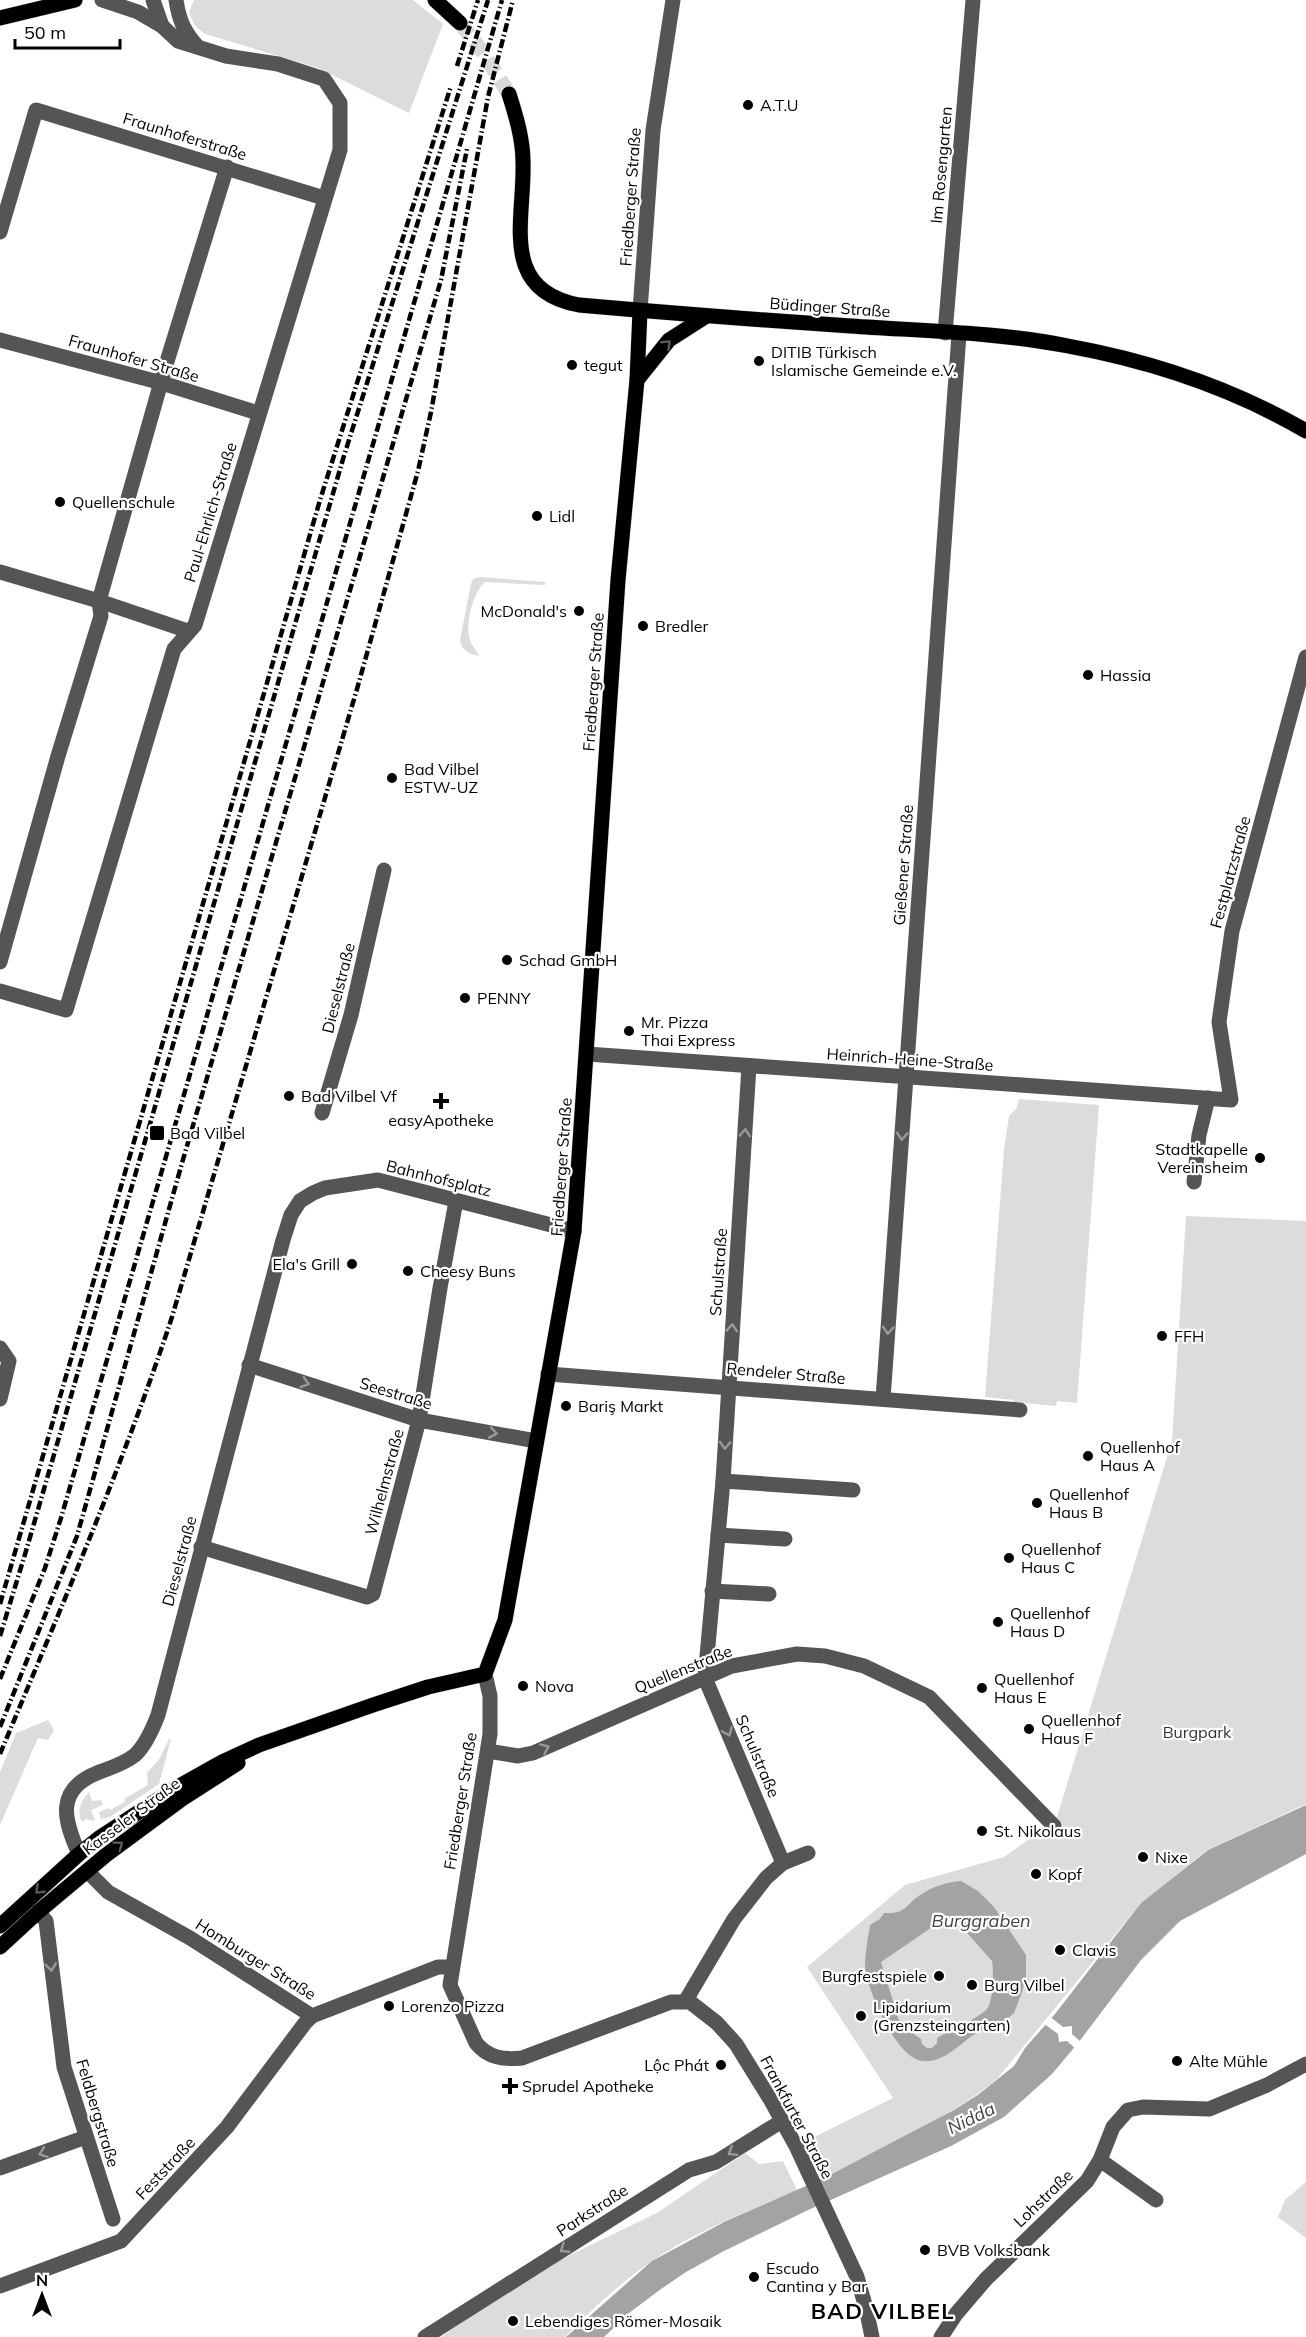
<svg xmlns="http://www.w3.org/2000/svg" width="1306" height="2337" font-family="Mulish,sans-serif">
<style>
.green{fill:#dcdcdc}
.water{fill:#a3a3a3;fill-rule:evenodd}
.pier{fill:#fff}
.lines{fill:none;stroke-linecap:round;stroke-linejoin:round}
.major-tunnel{stroke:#d9d9d9;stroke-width:15;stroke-dasharray:15 8;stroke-linecap:butt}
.major-casing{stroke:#dbdbdb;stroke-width:16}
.minor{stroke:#555;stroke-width:15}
.major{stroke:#000;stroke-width:15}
.rail{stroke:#000;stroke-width:4.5;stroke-dasharray:9 3 1.5 3;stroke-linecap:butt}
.oneway{stroke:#595959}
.oneway2{stroke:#999}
.poi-dot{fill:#000;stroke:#fff;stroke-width:2}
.labels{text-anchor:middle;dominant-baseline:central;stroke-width:4.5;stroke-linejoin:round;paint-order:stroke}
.poi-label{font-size:16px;fill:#000;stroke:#fff;text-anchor:start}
.street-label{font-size:16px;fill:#000;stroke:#fff}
.park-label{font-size:16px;fill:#333;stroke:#fff}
.water-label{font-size:18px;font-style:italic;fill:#444;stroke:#fff}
.district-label{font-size:22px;font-weight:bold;letter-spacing:1.5px;fill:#000;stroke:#fff}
</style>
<rect width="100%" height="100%" fill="#fff"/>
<g class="green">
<path d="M 194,0 L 413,0 L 443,24 L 409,113 L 318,68 L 205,34 L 194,25 L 189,12 Z"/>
<path d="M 480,577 L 545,582 L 545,585 L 485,582 C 472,594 464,626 471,643 C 473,647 477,651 479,656 C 468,653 462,651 460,640 L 471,584 L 473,579 Z"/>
<path d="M 1019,1099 L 1099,1105 L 1077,1403 L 1057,1401 L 1056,1406 L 1014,1402 L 1014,1400 L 985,1397 L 1004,1150 L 1009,1116 L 1016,1109 Z"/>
<path d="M 1186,1216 L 1306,1221 L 1306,1804 L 1207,1850 L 1141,1903 L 997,2079 C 946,2120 884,2147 826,2177 L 810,2139 L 893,2098 L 807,1967 L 905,1885 L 1004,1857 L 1056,1820 L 1172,1441 Z"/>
<path d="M 48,1720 L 54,1730 L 48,1740 L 38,1738 L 0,1825 L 0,1772 L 16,1733 Z"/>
<path d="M 169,1739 L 171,1739 L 159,1784 L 110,1817 L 101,1819 L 99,1812 L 109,1808 L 110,1810 L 125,1802 L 124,1799 L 148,1785 L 147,1773 L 160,1758 Z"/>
<path d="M 89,1792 L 92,1801 L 101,1800 L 103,1805 L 91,1810 L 95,1821 L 86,1819 L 82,1822 C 76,1810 81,1801 89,1792 Z"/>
<path d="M 745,2153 L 759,2164 L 783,2161 L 797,2190 C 748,2211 696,2231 652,2261 C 620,2283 591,2310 565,2337 L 441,2337 L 539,2270 L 657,2213 Z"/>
<path d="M 1306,2182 L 1306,2238 L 1278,2217 L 1285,2200 Z"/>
</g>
<g class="water">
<path d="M 1306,1805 L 1306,1854 L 1180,1921 L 1141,1960 L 1078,2043 L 1052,2074 L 1004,2117 L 951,2146 L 806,2211 L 722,2252 L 686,2272 L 661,2289 L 629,2313 L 604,2337 L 566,2337 L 652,2261 L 724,2222 L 826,2177 L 954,2110 L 979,2094 L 1014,2066 L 1025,2048 L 1055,2014 L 1141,1903 L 1208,1850 Z"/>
<path d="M 961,1881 L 978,1891 L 994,1907 L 1026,1955 L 1026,1976 L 1022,1992 L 1014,2013 L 999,2026 L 997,2023 C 988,2027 979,2031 972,2036 C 958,2046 942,2063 923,2061 C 897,2060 867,1990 865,1967 C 865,1953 868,1938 870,1925 L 880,1919 L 884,1913 C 907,1914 904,1906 920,1895 C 932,1887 947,1882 961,1881 ZM 952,1916 L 992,1961 C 994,1970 993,2002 987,2009 C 979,2018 949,2031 937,2038 L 937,2043 L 932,2048 L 927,2048 L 922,2044 L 921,2039 L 900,2024 L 881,1962 L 947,1917 Z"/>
</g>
<path class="pier" d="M 1049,2016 L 1063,2027 L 1072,2026 L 1072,2034 L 1082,2043 L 1077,2050 L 1067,2041 L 1059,2042 L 1058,2034 L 1043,2023 Z"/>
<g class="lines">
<path class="major-tunnel" d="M 460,23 L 485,55 L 509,94"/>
<g class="major-casing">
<g id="major">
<path d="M 435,0 L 460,23"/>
<path d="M 0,18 L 75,0"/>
<path d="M 509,94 C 516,116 523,139 523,162 C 525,219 498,290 579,305 C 670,313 760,320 851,326 C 923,331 997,332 1068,346 C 1150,361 1234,389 1306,431"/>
<path d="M 637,380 L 669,340 L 705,317"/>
<path d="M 0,1926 L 79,1854 L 99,1838 L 174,1789 L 222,1762 L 259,1745 L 373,1705 L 428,1687 L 485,1674 L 505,1620 L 574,1231 L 618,580 L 637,380 L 640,311"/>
<path d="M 0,1947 L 38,1912 L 106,1855 L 182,1799 L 238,1763"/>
</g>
</g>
<g class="minor">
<path d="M 153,0 L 162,26"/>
<path d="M 176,0 C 179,20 184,32 198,47"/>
<path d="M 0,232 L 36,110 L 324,198"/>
<path d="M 640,311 L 653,130 L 673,0"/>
<path d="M 945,333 L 973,0"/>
<path d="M 0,340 L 162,383 L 258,413"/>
<path d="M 0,572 L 99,601 L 188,631"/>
<path d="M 0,962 L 58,756 L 101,616 L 99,601 L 165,368 L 227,167"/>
<path d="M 0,991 L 66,1010 L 174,649 L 195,625 L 340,150 L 340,103 L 324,79 L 278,64 L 226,56 L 178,41 L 162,26 L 138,12 L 102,0"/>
<path d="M 587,1054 L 1231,1100 L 1219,1022 L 1232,931 L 1306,657"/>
<path d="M 749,1066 L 723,1481 L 705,1678 L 783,1863"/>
<path d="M 322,1113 L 351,1015 L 384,870"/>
<path d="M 1194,1182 L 1199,1135 L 1208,1098"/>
<path d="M 0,1348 L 9,1361 L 0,1399"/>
<path d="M 249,1365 L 419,1420 L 536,1441"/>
<path d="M 548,1374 L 1020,1410"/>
<path d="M 883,1399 L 959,334"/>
<path d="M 723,1481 L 853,1490"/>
<path d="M 718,1535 L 785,1539"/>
<path d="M 201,1547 L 367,1597 L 373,1594 L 419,1420 L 440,1288 L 456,1201"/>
<path d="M 712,1591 L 769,1594"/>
<path d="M 485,1674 L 490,1696 L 490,1734 L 450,1985 L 476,2043 C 488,2058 504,2060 522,2058 L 671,2002 L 690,2002 L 717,2023 L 736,2044 L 770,2099 L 797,2148 L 857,2277 L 866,2308 L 872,2337"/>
<path d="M 488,1751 L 518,1756 L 533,1753 L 732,1666 L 797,1654 L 825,1656 L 864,1666 L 929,1697 L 1054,1826"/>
<path d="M 79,1854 C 64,1820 55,1790 97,1773 C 110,1768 124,1764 135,1755 C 146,1745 153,1728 158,1715 L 283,1240 L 291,1215 L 300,1201 L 313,1193 L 325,1188 L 378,1180 L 574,1231"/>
<path d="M 87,1871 L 108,1892 L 190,1938 L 312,2016 L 438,1967 L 451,1967"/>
<path d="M 38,1912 L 46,1921 L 64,2067 L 113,2219"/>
<path d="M 686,2000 L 734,1919 L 766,1878 L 783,1863 L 808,1853"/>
<path d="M 1100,2160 L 1156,2200"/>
<path d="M 0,2168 L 86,2137"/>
<path d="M 0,2286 L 121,2241 L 227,2127 L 305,2023 L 312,2016"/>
<path d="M 425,2337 L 678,2177 L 689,2170 L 716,2162 L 782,2121"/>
<path d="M 941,2337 L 956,2314 L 986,2279 L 1087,2181 L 1100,2160 L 1113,2127 L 1128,2110 L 1143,2107 L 1209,2109 L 1267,2085 L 1306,2064"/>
</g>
<use href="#major" class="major"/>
<g class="rail">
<path d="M 457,66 L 478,0"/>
<path d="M 0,1604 L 320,500 L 451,86"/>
<path d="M 0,1636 L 26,1551 L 343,459 L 488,0"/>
<path d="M 0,1679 L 45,1568 L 61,1518 L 502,0"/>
<path d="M 0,1727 L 77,1536 L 182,1163 L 441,280 L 467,149"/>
<path d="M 0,1754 C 60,1610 123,1465 172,1317 L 357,689 L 418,471 L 431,412 L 488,97 L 513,0"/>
</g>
</g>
<defs><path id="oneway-chevron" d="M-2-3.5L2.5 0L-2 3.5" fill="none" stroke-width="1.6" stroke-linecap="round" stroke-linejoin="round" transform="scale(1.5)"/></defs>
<g class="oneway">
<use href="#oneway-chevron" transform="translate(667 344) rotate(-44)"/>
<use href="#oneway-chevron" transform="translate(119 1845) rotate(-37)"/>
<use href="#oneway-chevron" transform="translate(39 1890) rotate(136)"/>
</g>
<g class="oneway2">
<use href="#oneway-chevron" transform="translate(745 1133) rotate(-86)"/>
<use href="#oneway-chevron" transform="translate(902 1136) rotate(94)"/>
<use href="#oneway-chevron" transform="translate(732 1328) rotate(-86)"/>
<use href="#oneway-chevron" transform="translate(888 1330) rotate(94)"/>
<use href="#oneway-chevron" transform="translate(305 1383) rotate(18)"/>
<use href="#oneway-chevron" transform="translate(493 1433) rotate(10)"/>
<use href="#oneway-chevron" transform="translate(725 1445) rotate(93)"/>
<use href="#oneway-chevron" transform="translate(728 1732) rotate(67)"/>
<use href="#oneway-chevron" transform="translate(545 1748) rotate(-24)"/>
<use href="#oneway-chevron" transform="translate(51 1967) rotate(83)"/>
<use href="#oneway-chevron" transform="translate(732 2152) rotate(148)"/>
<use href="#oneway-chevron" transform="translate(43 2153) rotate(160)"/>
<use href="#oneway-chevron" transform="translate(564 2249) rotate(147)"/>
</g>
<g class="poi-dot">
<circle cx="748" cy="105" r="6"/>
<circle cx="759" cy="361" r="6"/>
<circle cx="572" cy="365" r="6"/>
<circle cx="60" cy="502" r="6"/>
<circle cx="537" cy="516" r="6"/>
<circle cx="579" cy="611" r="6"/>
<circle cx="643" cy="626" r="6"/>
<circle cx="1088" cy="675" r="6"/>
<circle cx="392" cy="778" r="6"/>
<circle cx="507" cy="960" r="6"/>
<circle cx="465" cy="998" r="6"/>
<circle cx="629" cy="1031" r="6"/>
<circle cx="289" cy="1096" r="6"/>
<path d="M438 1092h6v6h6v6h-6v6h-6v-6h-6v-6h6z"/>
<rect x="149" y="1125" width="16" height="16" rx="3"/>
<circle cx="1260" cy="1158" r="6"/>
<circle cx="352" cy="1264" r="6"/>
<circle cx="408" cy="1271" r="6"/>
<circle cx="1162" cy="1336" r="6"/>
<circle cx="566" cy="1406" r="6"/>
<circle cx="1088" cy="1456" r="6"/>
<circle cx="1037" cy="1503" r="6"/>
<circle cx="1009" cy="1558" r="6"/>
<circle cx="998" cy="1622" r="6"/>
<circle cx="523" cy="1686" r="6"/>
<circle cx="982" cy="1688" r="6"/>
<circle cx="1029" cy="1729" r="6"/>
<circle cx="982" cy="1831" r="6"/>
<circle cx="1143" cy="1857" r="6"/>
<circle cx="1036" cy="1874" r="6"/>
<circle cx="1060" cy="1950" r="6"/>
<circle cx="939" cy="1976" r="6"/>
<circle cx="972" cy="1985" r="6"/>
<circle cx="389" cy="2006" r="6"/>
<circle cx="861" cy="2016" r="6"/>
<circle cx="1177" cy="2061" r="6"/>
<circle cx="721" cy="2065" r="6"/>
<path d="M507 2077h6v6h6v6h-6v6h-6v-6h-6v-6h6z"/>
<circle cx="925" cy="2250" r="6"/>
<circle cx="754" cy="2277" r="6"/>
<circle cx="513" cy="2321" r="6"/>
</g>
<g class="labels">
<g class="poi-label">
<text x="760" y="105">A.T.U</text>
<text x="771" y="352">DITIB Türkisch<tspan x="771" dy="18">Islamische Gemeinde e.V.</tspan></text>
<text x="584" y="365">tegut</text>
<text x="72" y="502">Quellenschule</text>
<text x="549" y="516">Lidl</text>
<text x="567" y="611" text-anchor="end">McDonald's</text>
<text x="655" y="626">Bredler</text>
<text x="1100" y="675">Hassia</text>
<text x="404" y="769">Bad Vilbel<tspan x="404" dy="18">ESTW-UZ</tspan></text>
<text x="519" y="960">Schad GmbH</text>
<text x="477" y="998">PENNY</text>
<text x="641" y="1022">Mr. Pizza<tspan x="641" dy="18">Thai Express</tspan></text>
<text x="301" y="1096">Bad Vilbel Vf</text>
<text x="441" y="1120" text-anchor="middle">easyApotheke</text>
<text x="170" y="1133">Bad Vilbel</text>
<text x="1248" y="1149" text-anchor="end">Stadtkapelle<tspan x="1248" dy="18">Vereinsheim</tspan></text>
<text x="340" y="1264" text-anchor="end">Ela's Grill</text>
<text x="420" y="1271">Cheesy Buns</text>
<text x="1174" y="1336">FFH</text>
<text x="578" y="1406">Bariş Markt</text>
<text x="1100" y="1447">Quellenhof<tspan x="1100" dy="18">Haus A</tspan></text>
<text x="1049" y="1494">Quellenhof<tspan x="1049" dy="18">Haus B</tspan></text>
<text x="1021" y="1549">Quellenhof<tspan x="1021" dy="18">Haus C</tspan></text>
<text x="1010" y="1613">Quellenhof<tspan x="1010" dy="18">Haus D</tspan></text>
<text x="994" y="1679">Quellenhof<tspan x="994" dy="18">Haus E</tspan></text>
<text x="535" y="1686">Nova</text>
<text x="1041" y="1720">Quellenhof<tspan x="1041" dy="18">Haus F</tspan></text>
<text x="994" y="1831">St. Nikolaus</text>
<text x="1155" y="1857">Nixe</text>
<text x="1048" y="1874">Kopf</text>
<text x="1072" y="1950">Clavis</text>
<text x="927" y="1976" text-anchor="end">Burgfestspiele</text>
<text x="984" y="1985">Burg Vilbel</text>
<text x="401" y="2006">Lorenzo Pizza</text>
<text x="873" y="2007">Lipidarium<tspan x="873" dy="18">(Grenzsteingarten)</tspan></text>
<text x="1189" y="2061">Alte Mühle</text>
<text x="709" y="2065" text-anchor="end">Lộc Phát</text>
<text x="522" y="2086">Sprudel Apotheke</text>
<text x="937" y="2250">BVB Volksbank</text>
<text x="766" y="2268">Escudo<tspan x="766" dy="18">Cantina y Bar</tspan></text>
<text x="525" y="2321">Lebendiges Römer-Mosaik</text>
</g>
<g class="street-label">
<text transform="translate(185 136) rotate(17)">Fraunhoferstraße</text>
<text transform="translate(941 165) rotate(-85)">Im Rosengarten</text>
<text transform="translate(630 197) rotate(-86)">Friedberger Straße</text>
<text transform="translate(830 307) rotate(4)">Büdinger Straße</text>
<text transform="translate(134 358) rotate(16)">Fraunhofer Straße</text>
<text transform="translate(210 512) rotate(-73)">Paul-Ehrlich-Straße</text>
<text transform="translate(593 682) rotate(-86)">Friedberger Straße</text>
<text transform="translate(903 865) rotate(-86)">Gießener Straße</text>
<text transform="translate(1230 872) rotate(-75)">Festplatzstraße</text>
<text transform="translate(338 988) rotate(-76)">Dieselstraße</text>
<text transform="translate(910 1059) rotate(4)">Heinrich-Heine-Straße</text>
<text transform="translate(561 1167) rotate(-86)">Friedberger Straße</text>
<text transform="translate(439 1178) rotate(14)">Bahnhofsplatz</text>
<text transform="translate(718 1272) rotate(-86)">Schulstraße</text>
<text transform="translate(786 1373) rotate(5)">Rendeler Straße</text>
<text transform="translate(396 1393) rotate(17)">Seestraße</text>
<text transform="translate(384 1482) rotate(-75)">Wilhelmstraße</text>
<text transform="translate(179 1561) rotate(-75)">Dieselstraße</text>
<text transform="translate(683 1669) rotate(-22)">Quellenstraße</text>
<text transform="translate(758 1756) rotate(67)">Schulstraße</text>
<text transform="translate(460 1801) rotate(-81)">Friedberger Straße</text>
<text transform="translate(131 1816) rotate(-37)">Kasseler Straße</text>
<text transform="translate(256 1959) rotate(32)">Homburger Straße</text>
<text transform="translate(98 2113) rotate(73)">Feldbergstraße</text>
<text transform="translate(797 2117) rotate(62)">Frankfurter Straße</text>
<text transform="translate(165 2168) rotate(-47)">Feststraße</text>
<text transform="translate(1043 2198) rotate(-44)">Lohstraße</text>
<text transform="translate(592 2210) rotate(-33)">Parkstraße</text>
</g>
<g class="park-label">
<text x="1197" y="1732">Burgpark</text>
</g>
<g class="water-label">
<text x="981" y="1920">Burggraben</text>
<text transform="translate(971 2118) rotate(-26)">Nidda</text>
</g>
<g class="district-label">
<text x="883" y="2311">BAD VILBEL</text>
</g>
</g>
<g transform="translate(42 2295)" stroke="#ffffff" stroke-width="4.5" paint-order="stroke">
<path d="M0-4.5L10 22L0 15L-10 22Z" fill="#000000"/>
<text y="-9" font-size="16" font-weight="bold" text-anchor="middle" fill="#000000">N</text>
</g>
<path d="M15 39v9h105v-9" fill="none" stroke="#000000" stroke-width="3"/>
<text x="24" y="39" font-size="18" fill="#000000" stroke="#ffffff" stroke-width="4.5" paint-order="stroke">50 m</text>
</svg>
